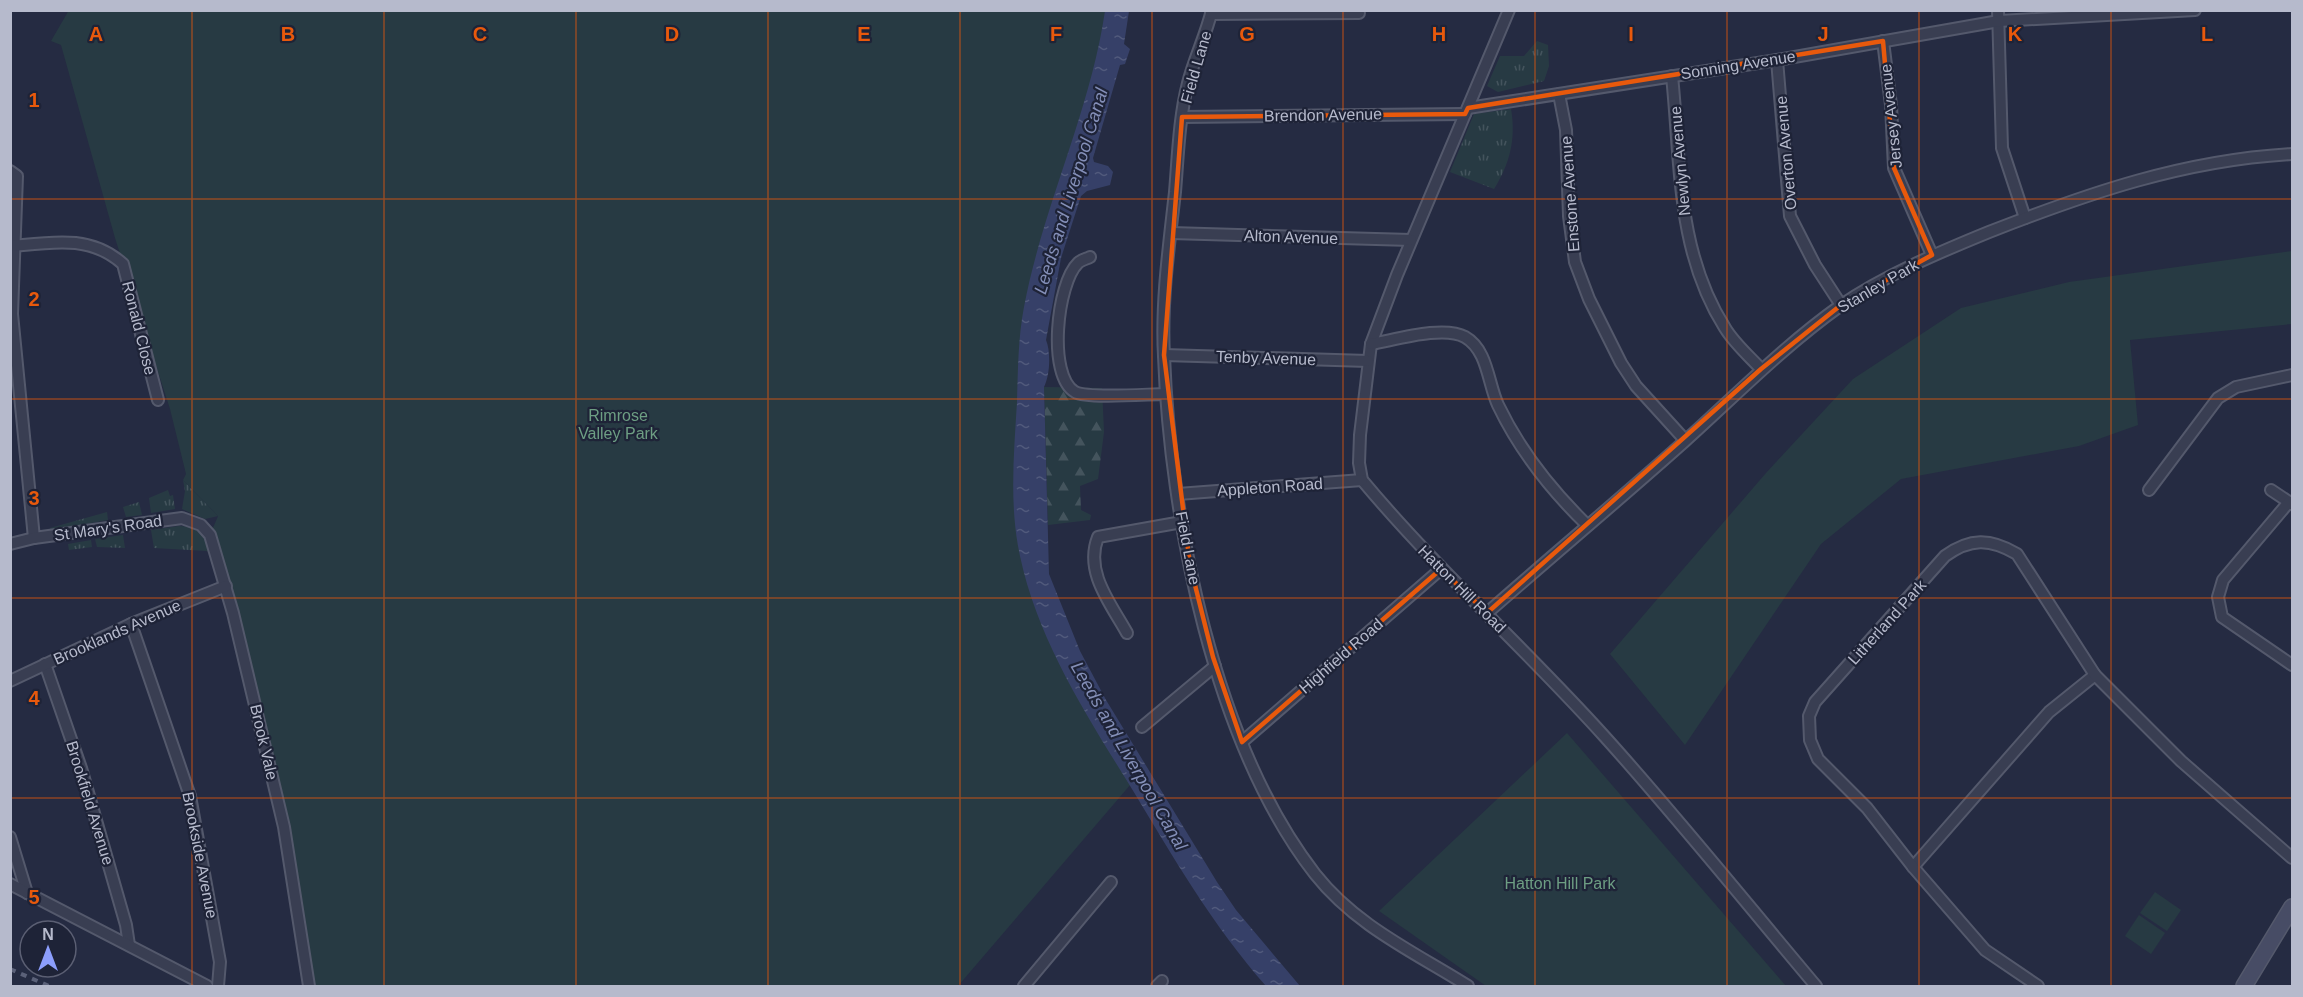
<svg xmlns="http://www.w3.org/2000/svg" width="2303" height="997" font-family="Helvetica,sans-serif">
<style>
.grass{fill:url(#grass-tufts)}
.forest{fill:url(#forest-firs)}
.green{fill:#273a43}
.water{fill:url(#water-ripples)}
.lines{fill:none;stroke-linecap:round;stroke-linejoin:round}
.minor-casing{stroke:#54596c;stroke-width:14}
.secondary-casing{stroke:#54596c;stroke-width:18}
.minor{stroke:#393e52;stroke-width:10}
.secondary{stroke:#474c65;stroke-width:15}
.rail{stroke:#5b6179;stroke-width:4;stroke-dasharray:6 6;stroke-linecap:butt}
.marked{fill:none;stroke:#e8590c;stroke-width:4.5;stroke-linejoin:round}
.grid{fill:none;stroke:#e8590c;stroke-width:1.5;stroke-opacity:0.55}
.labels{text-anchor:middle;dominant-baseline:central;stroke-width:4.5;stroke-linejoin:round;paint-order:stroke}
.street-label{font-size:16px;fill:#b6bacc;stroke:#1e2337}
.park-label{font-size:16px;fill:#6d9e83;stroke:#1e2337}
.water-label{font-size:18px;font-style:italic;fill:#848fb8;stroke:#1e2337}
.grid-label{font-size:20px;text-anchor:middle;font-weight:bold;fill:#e8590c;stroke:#1e2337;stroke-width:4.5;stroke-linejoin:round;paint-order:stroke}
</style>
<defs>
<pattern id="grass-tufts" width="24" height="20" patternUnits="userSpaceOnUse" patternTransform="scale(1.5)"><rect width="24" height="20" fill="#273a43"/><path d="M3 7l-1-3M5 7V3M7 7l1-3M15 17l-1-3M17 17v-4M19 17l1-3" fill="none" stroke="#44545d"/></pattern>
<pattern id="forest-firs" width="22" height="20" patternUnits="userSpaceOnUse" patternTransform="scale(1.5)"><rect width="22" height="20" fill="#273a43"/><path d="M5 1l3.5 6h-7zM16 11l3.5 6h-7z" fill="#44545d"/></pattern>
<pattern id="water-ripples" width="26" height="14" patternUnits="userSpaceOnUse" patternTransform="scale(1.5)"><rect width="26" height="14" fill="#364068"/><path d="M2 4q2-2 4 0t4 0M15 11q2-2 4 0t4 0" fill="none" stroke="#515a7c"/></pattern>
</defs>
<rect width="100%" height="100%" fill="#252b42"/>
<g class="grass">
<path d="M 1537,41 L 1548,45 L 1549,66 L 1544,81 L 1498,92 L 1487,86 L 1500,56 L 1524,56 Z"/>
<path d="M 1511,109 C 1516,139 1510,163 1494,189 L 1450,172 L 1474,114 Z"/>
<path d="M 183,480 L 218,516 L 205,519 L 182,509 L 185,491 Z"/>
<path d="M 168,490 L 170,496 L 173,495 L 175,509 L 151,513 L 149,498 Z"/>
<path d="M 139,502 L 142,515 L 126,517 L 123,507 Z"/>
<path d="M 107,512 L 108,520 L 51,530 L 50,528 Z"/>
<path d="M 179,526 C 198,526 207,538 212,555 L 207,551 L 154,548 L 151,530 Z"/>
<path d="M 123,535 L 125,548 L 97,547 L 95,539 Z"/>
<path d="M 91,540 L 92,547 L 69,550 L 68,544 Z"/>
</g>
<path class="forest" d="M 1044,387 L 1102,388 L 1104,432 L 1098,479 L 1080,486 L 1081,510 L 1091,515 L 1090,520 L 1048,525 Z"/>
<g class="green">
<path d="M 69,10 L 1118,11 L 1039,293 L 1033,560 L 1137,777 L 958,986 L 309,986 L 289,853 L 210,535 L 218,516 L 183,480 L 186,474 L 170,409 L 115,238 L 61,45 L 51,41 Z"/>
<path d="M 2292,251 L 2292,324 L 2130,340 L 2138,425 L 2079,446 L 1901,479 L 1821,544 L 1685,745 L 1610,654 L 1766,473 L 1853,379 L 1961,308 L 2069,282 Z"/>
<path d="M 1567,733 L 1786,986 L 1486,986 L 1379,911 Z"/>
<path d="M 2155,892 L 2181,910 L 2167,931 L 2140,913 Z"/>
<path d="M 2139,915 L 2165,933 L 2151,954 L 2125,936 Z"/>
</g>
<path class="water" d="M 1105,11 L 1129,11 L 1124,44 L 1130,49 L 1125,64 L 1120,65 L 1093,158 L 1094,162 L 1108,166 L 1113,172 L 1110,185 L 1087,191 L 1081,196 L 1061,258 L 1046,340 C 1051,352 1050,375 1044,387 L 1049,574 L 1080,651 L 1106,700 L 1217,882 L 1236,910 L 1300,986 L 1266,986 C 1213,926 1173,857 1132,789 C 1087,716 1038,641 1020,556 C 1009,506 1014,453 1017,402 C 1018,371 1018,338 1024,307 C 1043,206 1090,113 1105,11 Z"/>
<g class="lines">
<g class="minor-casing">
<g id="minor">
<path d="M 1212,10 C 1206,35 1194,59 1188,83 C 1179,118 1178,156 1175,192 C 1169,246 1161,302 1164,356 C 1170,518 1214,744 1315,874 C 1356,926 1414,952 1468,986"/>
<path d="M 1509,10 L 1397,275 L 1371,344 L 1360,435 L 1359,463 L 1362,480 C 1438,571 1526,649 1605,737 C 1678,818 1746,903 1816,986"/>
<path d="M 1998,10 L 2002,148 L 2025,218"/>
<path d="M 1211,14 L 1359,13"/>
<path d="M 1883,41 L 1891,105 L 1894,168 L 1932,255"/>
<path d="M 1777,60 L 1790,216 L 1815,265 L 1841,305"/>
<path d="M 1672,76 C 1681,163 1676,251 1725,328 C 1734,343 1749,356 1761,369"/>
<path d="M 1559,94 L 1566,130 L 1569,216 L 1575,262 L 1589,299 L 1621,363 L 1636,386 L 1685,440"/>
<path d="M 1468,108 L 1777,60 L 1999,21 L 2195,10"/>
<path d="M 1182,117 L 1465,114"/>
<path d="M 10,171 L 17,176 L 12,314 L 34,538"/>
<path d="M 1171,233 L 1411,240"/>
<path d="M 13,246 C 53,242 91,235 123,264 L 158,400"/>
<path d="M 1090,257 C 1086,259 1081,260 1078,263 C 1057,283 1047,376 1075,392 C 1088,399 1149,394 1166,394"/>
<path d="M 1371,344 C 1395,340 1443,325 1465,337 C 1488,350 1488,384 1498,405 C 1520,451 1551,490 1587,525"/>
<path d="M 1164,355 L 1368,361"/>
<path d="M 2149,490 L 2218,398 L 2236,387 L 2292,375"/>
<path d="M 2271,490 L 2292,504"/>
<path d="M 1178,494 L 1362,480"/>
<path d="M 2289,502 L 2223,580 L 2218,597 L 2222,617 L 2292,665"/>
<path d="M 10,544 L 34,538 L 182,518 L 201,525 L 210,535 L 233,613 L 284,827 L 309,986"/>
<path d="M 1487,613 C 1553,555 1620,499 1685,441 C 1736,395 1784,346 1840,306 C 1883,276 1940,252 1989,232 C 2089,193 2184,160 2292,154"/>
<path d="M 131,624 L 190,796 L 220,962 L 218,986"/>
<path d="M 1127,633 C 1111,604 1084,572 1098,537 L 1182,522"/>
<path d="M 45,664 L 81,768 L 126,925 L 129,945"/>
<path d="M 10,681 L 131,624 L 226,586"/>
<path d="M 1142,727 L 1215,666"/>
<path d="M 1242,742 L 1441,569"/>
<path d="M 10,837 L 27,893"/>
<path d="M 1913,867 L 2049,712 L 2095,675"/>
<path d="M 10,884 L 207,986"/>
<path d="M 1024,986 L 1111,882"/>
<path d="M 1157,986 L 1162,981"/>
<path d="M 2038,986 L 1985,950 L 1913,867 L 1867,808 L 1818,759 L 1810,740 L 1809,716 L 1815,702 L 1945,556 C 1970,538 1990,538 2017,554 L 2095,675 L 2181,761 L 2292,858"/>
</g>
</g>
<g class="secondary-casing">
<path id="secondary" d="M 2244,986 L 2292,907"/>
</g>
<use href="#minor" class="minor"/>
<use href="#secondary" class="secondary"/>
<path class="rail" d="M 10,969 L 49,986"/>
</g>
<path class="marked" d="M 1883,41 L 1894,168 L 1932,255 L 1841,305 L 1761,369 L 1487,613 L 1441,569 L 1242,742 L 1213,657 L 1190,565 L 1164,355 L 1182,117 L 1465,114 L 1468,108 Z"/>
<path class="grid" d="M 192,10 L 192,986M 384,10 L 384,986M 576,10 L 576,986M 768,10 L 768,986M 960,10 L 960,986M 1152,10 L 1152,986M 1343,10 L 1343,986M 1535,10 L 1535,986M 1727,10 L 1727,986M 1919,10 L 1919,986M 2111,10 L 2111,986M 10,199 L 2292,199M 10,399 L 2292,399M 10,598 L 2292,598M 10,798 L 2292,798"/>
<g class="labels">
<g class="street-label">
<text transform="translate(1738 65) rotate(-9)">Sonning Avenue</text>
<text transform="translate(1196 67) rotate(-74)">Field Lane</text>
<text transform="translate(1323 115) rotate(-1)">Brendon Avenue</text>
<text transform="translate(1891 116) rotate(-96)">Jersey Avenue</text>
<text transform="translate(1786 153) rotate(-95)">Overton Avenue</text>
<text transform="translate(1680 161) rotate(-95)">Newlyn Avenue</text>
<text transform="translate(1570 194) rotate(-94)">Enstone Avenue</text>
<text transform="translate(1291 237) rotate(2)">Alton Avenue</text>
<text transform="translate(1878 286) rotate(-30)">Stanley Park</text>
<text transform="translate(139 328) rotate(76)">Ronald Close</text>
<text transform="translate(1266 358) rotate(2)">Tenby Avenue</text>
<text transform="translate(1270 487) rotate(-4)">Appleton Road</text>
<text transform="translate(108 528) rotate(-8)">St Mary's Road</text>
<text transform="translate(1188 548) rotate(79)">Field Lane</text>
<text transform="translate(1462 589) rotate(45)">Hatton Hill Road</text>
<text transform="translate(1887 622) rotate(-48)">Litherland Park</text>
<text transform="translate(117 632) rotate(-24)">Brooklands Avenue</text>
<text transform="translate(1341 656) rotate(-41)">Highfield Road</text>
<text transform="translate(264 742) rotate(77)">Brook Vale</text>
<text transform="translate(90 803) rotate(73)">Brookfield Avenue</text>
<text transform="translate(200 855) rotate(79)">Brookside Avenue</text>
</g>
<g class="park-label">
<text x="618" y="415">Rimrose<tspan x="618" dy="18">Valley Park</tspan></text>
<text x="1560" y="883">Hatton Hill Park</text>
</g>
<g class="water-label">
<text transform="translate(1071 191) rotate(-73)">Leeds and Liverpool Canal</text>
<text transform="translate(1129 756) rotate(60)">Leeds and Liverpool Canal</text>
</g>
</g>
<g class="grid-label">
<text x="96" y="41">A</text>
<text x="288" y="41">B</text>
<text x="480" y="41">C</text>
<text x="672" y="41">D</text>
<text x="864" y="41">E</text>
<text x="1056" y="41">F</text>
<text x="1247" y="41">G</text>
<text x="1439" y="41">H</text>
<text x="1631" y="41">I</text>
<text x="1823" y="41">J</text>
<text x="2015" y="41">K</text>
<text x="2207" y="41">L</text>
<text x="34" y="107">1</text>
<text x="34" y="306">2</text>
<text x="34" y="505">3</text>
<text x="34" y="705">4</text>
<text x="34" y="904">5</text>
</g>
<rect width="2303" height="997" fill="none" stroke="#b6bacc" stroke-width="24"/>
<g transform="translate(48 949)"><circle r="28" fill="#1e2337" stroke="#5b5f73" stroke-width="1.5"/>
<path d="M0-4.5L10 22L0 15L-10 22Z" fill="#8c9efc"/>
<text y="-9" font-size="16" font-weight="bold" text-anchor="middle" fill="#b6bacc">N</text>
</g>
</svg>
